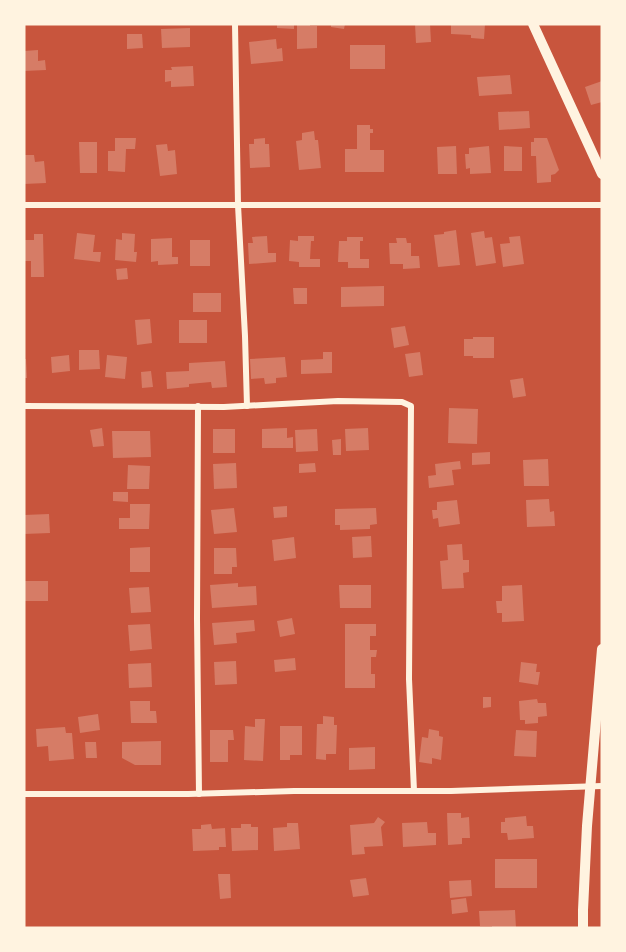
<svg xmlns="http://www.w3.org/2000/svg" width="626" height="952" font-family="Poppins,sans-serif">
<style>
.building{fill:#d67c66}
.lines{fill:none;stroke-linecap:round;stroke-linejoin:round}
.minor{stroke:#fff3e0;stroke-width:6}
.tertiary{stroke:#fff3e0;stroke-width:10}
</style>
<rect width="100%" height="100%" fill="#c8553d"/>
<g class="building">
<path d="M 277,24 L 294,24 L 294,29 L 277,28 Z"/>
<path d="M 297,24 L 310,24 L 310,26 L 317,26 L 317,48 L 297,49 Z"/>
<path d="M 331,24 L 345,24 L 344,29 L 331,27 Z"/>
<path d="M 415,24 L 430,24 L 431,42 L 416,43 Z"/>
<path d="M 451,24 L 485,24 L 484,39 L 471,38 L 471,35 L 451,34 Z"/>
<path d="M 190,28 L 190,47 L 162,48 L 161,29 Z"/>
<path d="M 127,34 L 142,34 L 143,48 L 127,49 Z"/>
<path d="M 276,39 L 277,49 L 282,48 L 283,61 L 251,64 L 249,42 Z"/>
<rect x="350" y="45" width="35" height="24"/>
<path d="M 38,50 L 38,61 L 45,60 L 46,70 L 24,71 L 24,51 Z"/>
<path d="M 193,66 L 194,86 L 171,87 L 171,81 L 165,82 L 165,70 L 172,70 L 171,67 Z"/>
<path d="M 510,75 L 512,94 L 479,96 L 477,77 Z"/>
<path d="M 602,81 L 602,102 L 591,105 L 585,87 Z"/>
<path d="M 529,111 L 530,128 L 499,130 L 498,112 Z"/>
<path d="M 357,125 L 370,125 L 370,129 L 373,129 L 373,133 L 370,133 L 370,150 L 384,150 L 384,172 L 345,172 L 345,149 L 357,149 Z"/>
<path d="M 314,131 L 315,140 L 318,140 L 321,168 L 299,170 L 296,141 L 302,140 L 302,133 Z"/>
<path d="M 115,138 L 136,138 L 135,149 L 126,149 L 125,172 L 108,171 L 108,151 L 115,151 Z"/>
<path d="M 265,138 L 265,144 L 269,144 L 270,167 L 250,168 L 249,144 L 254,144 L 254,139 Z"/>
<path d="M 534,138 L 547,138 L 559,170 L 555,174 L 551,175 L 551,182 L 537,183 L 536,156 L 531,156 L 531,142 L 534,142 Z"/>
<path d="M 79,142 L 97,142 L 97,173 L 80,173 Z"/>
<path d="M 167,144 L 168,151 L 175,150 L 177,174 L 160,176 L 156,145 Z"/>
<path d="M 456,146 L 457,174 L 438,174 L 437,147 Z"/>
<path d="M 489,146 L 491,173 L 470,174 L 470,168 L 466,169 L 465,154 L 469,154 L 469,148 Z"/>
<path d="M 504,146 L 522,147 L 522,171 L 504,171 Z"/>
<path d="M 24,155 L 34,155 L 35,162 L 44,161 L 46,183 L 24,184 Z"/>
<path d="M 456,230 L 460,265 L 438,267 L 434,235 L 444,234 L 444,232 Z"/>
<path d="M 484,231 L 485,238 L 492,237 L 496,263 L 476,266 L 471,233 Z"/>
<path d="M 77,233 L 95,235 L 93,252 L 101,252 L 100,262 L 74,259 Z"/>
<path d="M 122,233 L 135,234 L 134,252 L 137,252 L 136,262 L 115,260 L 116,239 L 122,240 Z"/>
<path d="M 34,234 L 43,234 L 44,277 L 31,277 L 31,261 L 25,261 L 24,240 L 34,240 Z"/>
<path d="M 267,236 L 268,253 L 276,253 L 276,262 L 249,264 L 248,243 L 253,243 L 252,237 Z"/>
<path d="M 298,236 L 314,236 L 314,241 L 311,241 L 310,259 L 320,259 L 320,267 L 299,267 L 299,262 L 289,261 L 290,240 L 298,241 Z"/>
<path d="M 520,236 L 524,264 L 503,267 L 500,244 L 510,243 L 509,237 Z"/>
<path d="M 347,237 L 363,237 L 363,241 L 360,241 L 360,259 L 369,259 L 369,268 L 348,268 L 348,262 L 338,262 L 339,241 L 347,241 Z"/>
<path d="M 172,238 L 172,257 L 178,257 L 178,264 L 158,265 L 158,261 L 151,262 L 151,239 Z"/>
<path d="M 396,238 L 406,238 L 407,243 L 411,243 L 411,256 L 419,256 L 420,268 L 403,269 L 403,264 L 390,264 L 389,243 L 397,243 Z"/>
<rect x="190" y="240" width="20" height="26"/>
<path d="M 127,268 L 128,279 L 117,280 L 116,269 Z"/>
<path d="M 384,286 L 384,306 L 341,307 L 341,287 Z"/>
<path d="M 293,288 L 307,288 L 307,304 L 294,304 Z"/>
<rect x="193" y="293" width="28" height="19"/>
<path d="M 150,319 L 152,343 L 137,345 L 135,320 Z"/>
<rect x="179" y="320" width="28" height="23"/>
<path d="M 405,326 L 409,345 L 394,348 L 391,328 Z"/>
<path d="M 473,337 L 494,337 L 494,358 L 473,358 L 473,356 L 464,356 L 464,339 L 473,339 Z"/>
<path d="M 79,350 L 99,350 L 100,369 L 79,370 Z"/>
<path d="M 323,352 L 332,352 L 332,373 L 301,374 L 301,360 L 323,359 Z"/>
<path d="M 420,352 L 423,375 L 409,377 L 405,354 Z"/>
<path d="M 69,355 L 70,371 L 52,373 L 51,357 Z"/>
<path d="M 107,355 L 127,357 L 125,379 L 105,377 Z"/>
<path d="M 285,357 L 287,377 L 276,378 L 276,383 L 265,384 L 264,378 L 251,379 L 250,359 Z"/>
<path d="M 24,359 L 26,359 L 27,378 L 24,378 Z"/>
<path d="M 225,361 L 227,387 L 212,388 L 211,382 L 189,384 L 189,387 L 167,389 L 166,372 L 189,371 L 189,363 Z"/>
<path d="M 151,371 L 153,387 L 142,388 L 141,372 Z"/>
<path d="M 523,378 L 526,396 L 513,398 L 510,380 Z"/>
<path d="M 449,408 L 478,409 L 477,444 L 448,443 Z"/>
<path d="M 102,428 L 104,446 L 93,447 L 90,430 Z"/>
<path d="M 287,428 L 287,438 L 293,437 L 293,448 L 262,448 L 262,429 Z"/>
<path d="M 368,428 L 369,450 L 346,451 L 345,429 Z"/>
<rect x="213" y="429" width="22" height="24"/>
<path d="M 317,429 L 318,451 L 296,452 L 295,430 Z"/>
<path d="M 112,431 L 150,431 L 151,457 L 113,458 Z"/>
<path d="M 341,439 L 341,455 L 333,455 L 332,440 Z"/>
<path d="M 490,452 L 490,464 L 472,465 L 472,453 Z"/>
<path d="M 548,459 L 549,486 L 524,486 L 523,460 Z"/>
<path d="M 460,461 L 461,469 L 452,470 L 454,485 L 429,488 L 428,476 L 436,475 L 435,464 Z"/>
<path d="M 236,463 L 237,488 L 214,489 L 213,464 Z"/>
<path d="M 315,463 L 316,472 L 299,473 L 299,464 Z"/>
<path d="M 128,465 L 150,466 L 149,489 L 127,489 Z"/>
<path d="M 113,492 L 128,492 L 128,502 L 113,501 Z"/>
<path d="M 549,499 L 550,512 L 554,511 L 555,526 L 527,527 L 526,500 Z"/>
<path d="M 457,500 L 460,524 L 439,527 L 438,518 L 433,519 L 432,510 L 437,510 L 437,502 Z"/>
<path d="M 130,504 L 150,504 L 149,529 L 119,529 L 119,518 L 130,518 Z"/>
<path d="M 287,506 L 287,517 L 274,518 L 273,507 Z"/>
<path d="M 234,508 L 237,532 L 214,534 L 211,510 Z"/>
<path d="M 376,508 L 377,524 L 370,525 L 370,529 L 340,530 L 340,525 L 335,525 L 335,509 Z"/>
<path d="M 49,514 L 50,533 L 24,534 L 24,515 Z"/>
<path d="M 371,536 L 372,557 L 353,558 L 352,537 Z"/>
<path d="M 294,537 L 296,558 L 274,561 L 272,540 Z"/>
<path d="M 462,544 L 463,560 L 469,560 L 469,572 L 463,573 L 464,588 L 442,589 L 440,561 L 448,560 L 447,545 Z"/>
<path d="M 150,547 L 150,572 L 130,572 L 130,548 Z"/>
<path d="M 214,548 L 236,548 L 237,567 L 232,567 L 232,574 L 214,574 Z"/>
<rect x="24" y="581" width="24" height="20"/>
<path d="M 238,583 L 238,587 L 256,586 L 257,605 L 212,608 L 210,585 Z"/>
<path d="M 339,585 L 371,585 L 371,608 L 340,608 Z"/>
<path d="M 522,585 L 524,621 L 502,622 L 502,613 L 497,613 L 496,601 L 502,601 L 502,586 Z"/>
<path d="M 149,587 L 151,612 L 131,613 L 129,588 Z"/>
<path d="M 292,618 L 295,634 L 280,637 L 277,621 Z"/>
<path d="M 254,620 L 255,631 L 236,633 L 237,643 L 214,645 L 212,623 Z"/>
<path d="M 150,624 L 152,649 L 130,651 L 128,625 Z"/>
<path d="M 345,624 L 376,624 L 376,636 L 370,636 L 370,650 L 377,650 L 376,657 L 371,657 L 371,674 L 375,674 L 375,688 L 345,688 Z"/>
<path d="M 295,658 L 296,670 L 275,672 L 274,660 Z"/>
<path d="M 236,661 L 237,684 L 215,685 L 214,662 Z"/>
<path d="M 521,662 L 537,664 L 536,672 L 540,672 L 538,685 L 519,682 Z"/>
<path d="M 151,663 L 152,687 L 129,688 L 128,664 Z"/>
<path d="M 483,697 L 491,697 L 491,707 L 483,708 Z"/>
<path d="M 537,699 L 538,703 L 546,703 L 547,716 L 538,717 L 538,723 L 525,724 L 525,720 L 520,720 L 519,701 Z"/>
<path d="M 130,701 L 150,701 L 150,711 L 156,711 L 157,723 L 131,723 Z"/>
<path d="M 98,714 L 100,730 L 80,733 L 78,717 Z"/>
<path d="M 323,716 L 334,717 L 334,725 L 337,725 L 336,754 L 326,754 L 326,760 L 316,759 L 317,724 L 323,724 Z"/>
<path d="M 255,719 L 265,719 L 263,761 L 244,760 L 245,726 L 255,727 Z"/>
<path d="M 280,726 L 302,726 L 302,755 L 290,755 L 290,760 L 280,760 Z"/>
<path d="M 65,727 L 66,733 L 72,733 L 74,759 L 49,761 L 48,746 L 37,747 L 36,729 Z"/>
<path d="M 429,729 L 439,731 L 439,736 L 443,737 L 441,760 L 432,758 L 432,764 L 419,762 L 422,737 L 428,738 Z"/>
<path d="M 210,730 L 233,730 L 234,740 L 228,740 L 228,762 L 210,762 Z"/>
<path d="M 516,730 L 537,731 L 536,757 L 514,756 Z"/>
<path d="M 161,741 L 161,765 L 135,765 L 122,758 L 122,742 Z"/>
<path d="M 85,742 L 96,742 L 97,758 L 86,758 Z"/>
<path d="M 375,747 L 375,769 L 349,770 L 349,748 Z"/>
<path d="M 447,813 L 461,813 L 461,818 L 469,817 L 470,838 L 462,838 L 462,844 L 448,845 Z"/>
<path d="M 526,816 L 527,826 L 533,826 L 534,838 L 508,840 L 507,833 L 501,833 L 501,822 L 505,822 L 505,818 Z"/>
<path d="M 378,817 L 385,822 L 381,827 L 383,846 L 364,847 L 365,854 L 352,855 L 350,825 L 374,823 Z"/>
<path d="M 427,822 L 428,833 L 436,833 L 436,845 L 403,847 L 402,823 Z"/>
<path d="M 287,823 L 298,823 L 300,849 L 274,851 L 273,828 L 287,827 Z"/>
<path d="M 211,824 L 212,829 L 225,828 L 226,847 L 219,847 L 219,850 L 193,851 L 192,829 L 201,829 L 201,825 Z"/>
<path d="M 241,824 L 251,824 L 251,827 L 258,827 L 258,850 L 232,851 L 231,828 L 241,828 Z"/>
<rect x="495" y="859" width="42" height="29"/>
<path d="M 218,874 L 230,874 L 231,898 L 220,899 Z"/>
<path d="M 366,878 L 369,895 L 353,897 L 350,880 Z"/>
<path d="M 471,880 L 472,896 L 450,898 L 449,881 Z"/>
<path d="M 466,898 L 468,912 L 452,914 L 451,900 Z"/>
<path d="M 515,910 L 516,928 L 492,928 L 492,926 L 480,926 L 479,911 Z"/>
</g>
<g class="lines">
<g class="minor">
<path d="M 235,24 L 238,205 L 245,336 L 247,406"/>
<path d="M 24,205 L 602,205"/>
<path d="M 24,406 L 224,407 L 338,401 L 402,402 L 411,406 L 409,679 L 414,791"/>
<path d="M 198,406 L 197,619 L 199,794"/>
<path d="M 24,794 L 188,794 L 294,791 L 451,791 L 602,786"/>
</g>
<g class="tertiary">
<path d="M 533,24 L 602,174"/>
<path d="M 583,928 L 583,910 L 587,826 L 602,649"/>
</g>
</g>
<rect width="626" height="952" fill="none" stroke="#fff3e0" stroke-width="51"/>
</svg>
